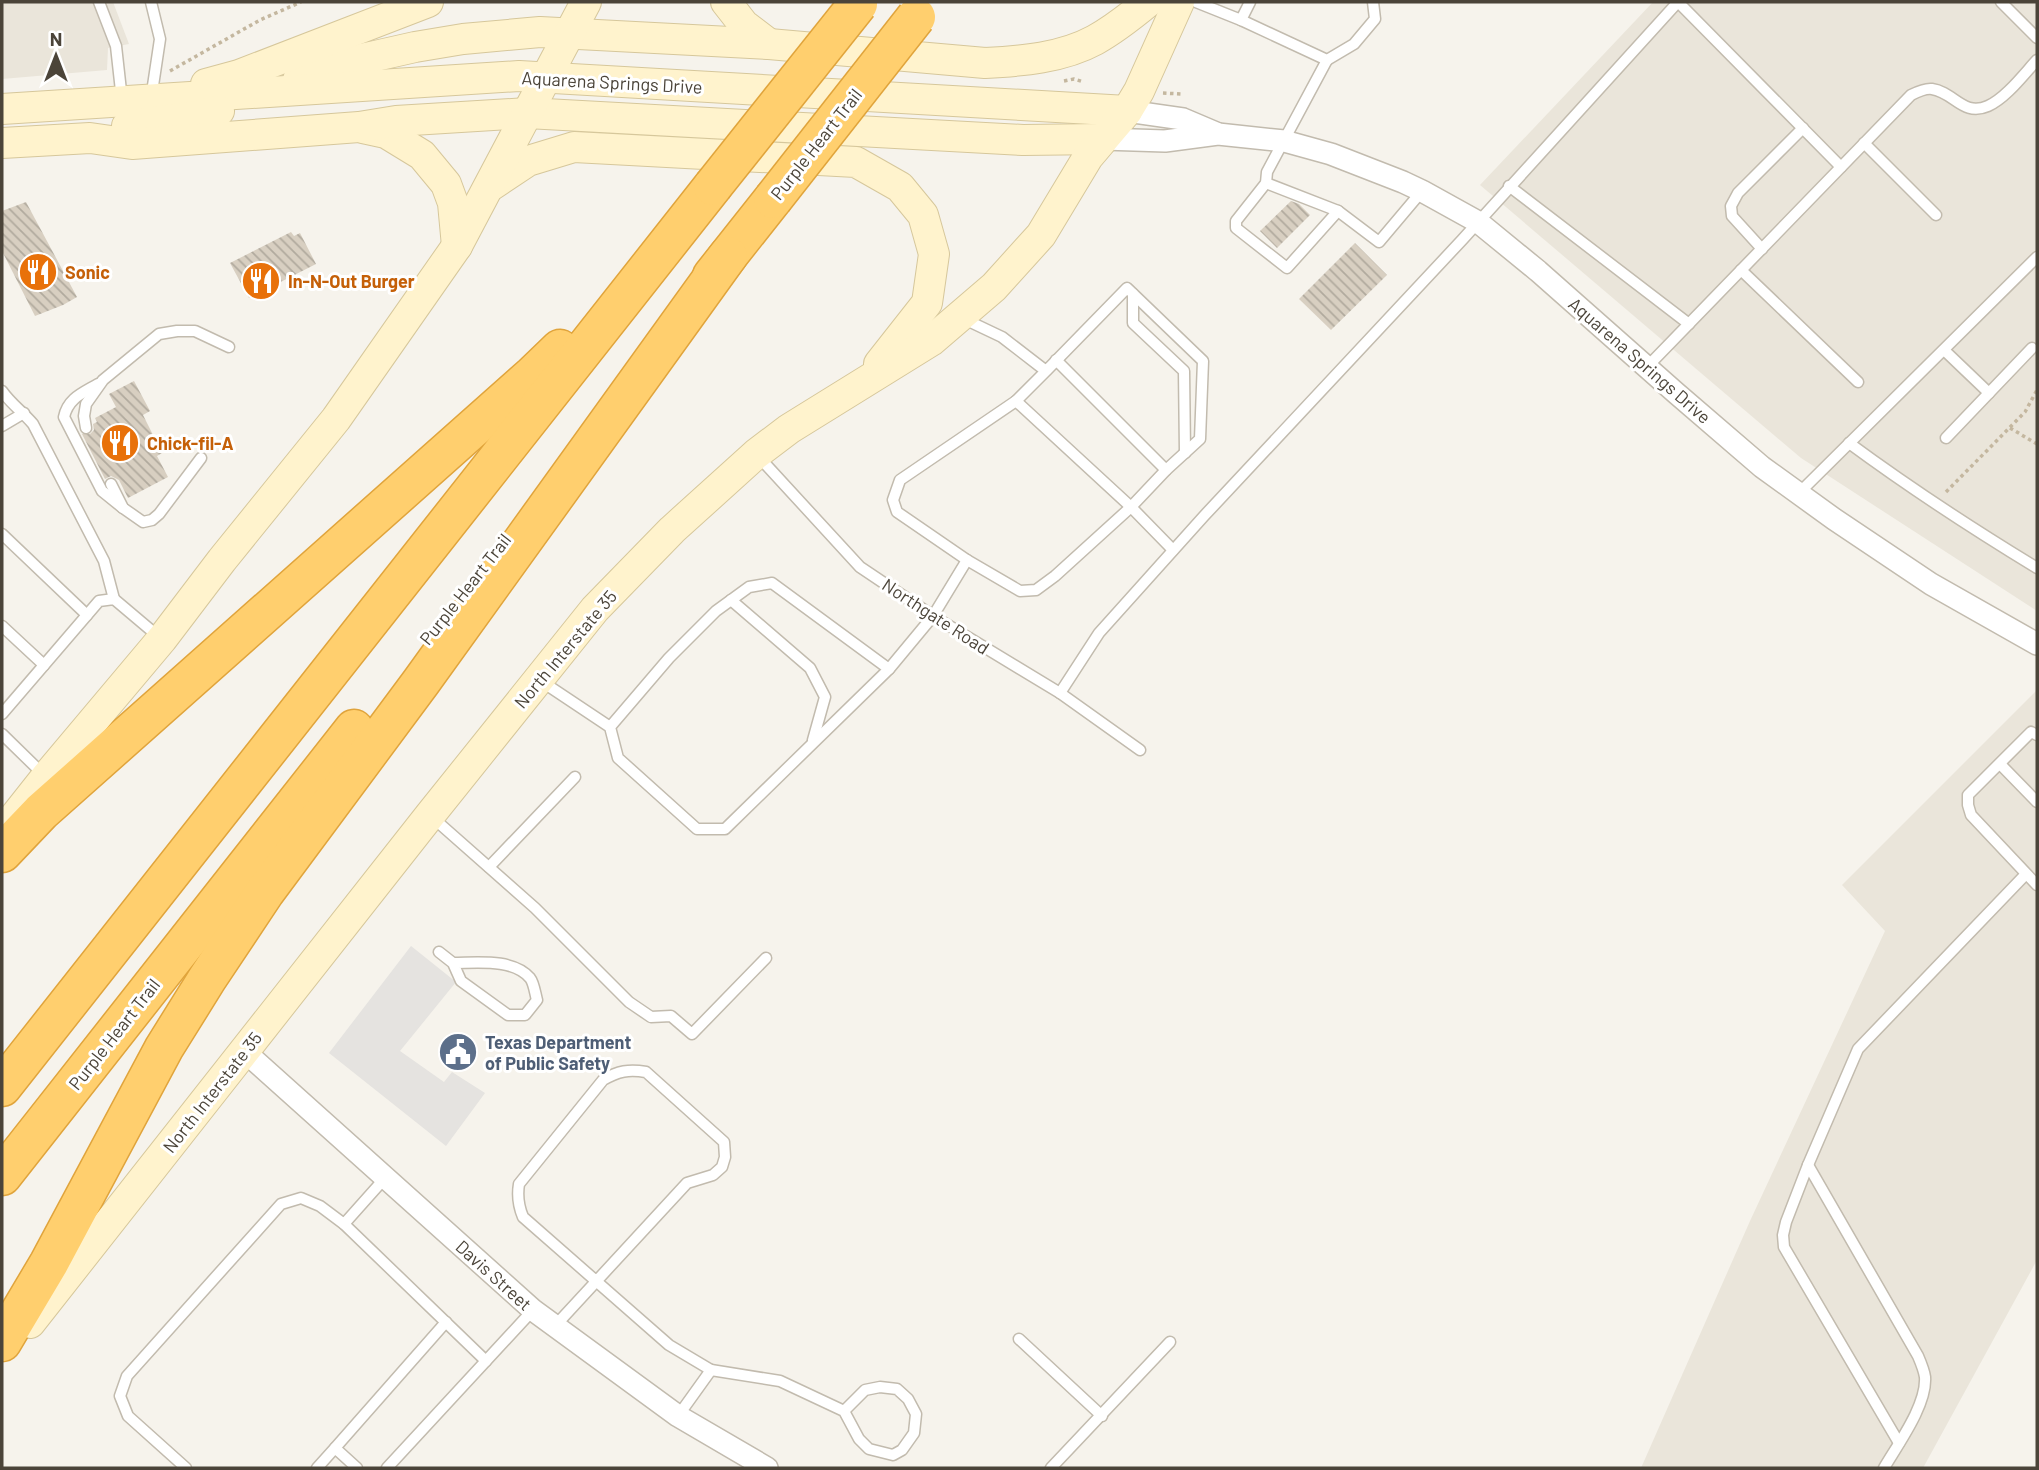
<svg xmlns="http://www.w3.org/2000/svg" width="2039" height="1470" font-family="Barlow,sans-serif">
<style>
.residential{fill:#eae5da}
.parking{fill:#e5e3e0}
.building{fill:url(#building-back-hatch)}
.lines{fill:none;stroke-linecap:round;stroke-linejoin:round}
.lane-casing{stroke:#c2bbae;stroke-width:13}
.street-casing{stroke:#c2bbae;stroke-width:24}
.secondary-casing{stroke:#d6c79b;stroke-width:32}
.highway-casing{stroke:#e0a43c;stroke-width:41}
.path{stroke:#c4b79f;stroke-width:3.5;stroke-dasharray:3.5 3.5;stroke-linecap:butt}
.lane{stroke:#fff;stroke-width:10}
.street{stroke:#fff;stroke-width:21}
.secondary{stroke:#fff3cd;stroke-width:30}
.highway{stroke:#ffcf6e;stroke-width:38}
.highway-bridge-casing{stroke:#e0a43c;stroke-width:41;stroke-linecap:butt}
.highway-bridge{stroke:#ffcf6e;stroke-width:38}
.labels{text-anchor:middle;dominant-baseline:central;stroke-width:6;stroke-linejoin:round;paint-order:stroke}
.street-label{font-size:18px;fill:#4b4439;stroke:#fff}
.food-label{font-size:18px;font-weight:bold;fill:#c56008;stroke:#fff;text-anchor:start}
.service-label{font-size:18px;font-weight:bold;fill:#4e5e75;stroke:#fff;text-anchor:start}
</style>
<defs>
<pattern id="building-back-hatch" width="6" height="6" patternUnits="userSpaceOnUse" patternTransform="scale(1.75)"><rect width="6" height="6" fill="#d8cfc1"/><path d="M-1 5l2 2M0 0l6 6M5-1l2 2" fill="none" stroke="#b1aa9e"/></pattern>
</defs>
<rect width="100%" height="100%" fill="#f6f3ec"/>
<g class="residential">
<path d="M 2,2 L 113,2 L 129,44 L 108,48 L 107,70 L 2,79 Z"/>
<path d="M 1653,2 L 2037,2 L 2037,611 L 1801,458 L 1480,185 Z"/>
<path d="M 2037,690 L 2037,1260 L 1923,1468 L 1641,1468 L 1750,1221 L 1885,931 L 1842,885 Z"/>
</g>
<path class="parking" d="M 411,946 L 456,982 L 400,1051 L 444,1082 L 452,1072 L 485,1093 L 446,1146 L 329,1053 Z"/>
<g class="building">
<path d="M 1291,201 L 1299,204 L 1310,215 L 1277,248 L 1260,231 Z"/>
<path d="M 26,202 L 77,297 L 63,305 L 35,316 L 2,251 L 2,211 Z"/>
<path d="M 291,232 L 294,236 L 300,233 L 316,264 L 249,298 L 230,263 Z"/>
<path d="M 1355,243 L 1387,275 L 1331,330 L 1299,299 Z"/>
<path d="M 134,381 L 150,411 L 143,415 L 162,453 L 157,456 L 168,477 L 128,498 L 119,480 L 111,476 L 105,479 L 82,434 L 90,434 L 94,430 L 93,424 L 97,422 L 95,418 L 116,407 L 109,394 Z"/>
</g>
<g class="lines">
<g class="lane-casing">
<g id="lane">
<path d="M 99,2 L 116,46 L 122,100"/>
<path d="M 1196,2 L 1241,20 L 1250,2"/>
<path d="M 2001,2 L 2037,38"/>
<path d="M 1241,20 L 1327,60 L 1354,44 L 1375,19 L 1373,2"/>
<path d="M 1327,60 L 1267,172 L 1266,183 L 1236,221 L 1236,228 L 1287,268 L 1338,211 L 1379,242 L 1422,191"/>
<path d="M 151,99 L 160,39 L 151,2"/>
<path d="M 1864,143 L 1936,215"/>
<path d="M 1266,183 L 1338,211"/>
<path d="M 1509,186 L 1689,324"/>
<path d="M 1762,249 L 1732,216 L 1731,206 L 1738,193 L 1803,128"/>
<path d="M 1741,270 L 1858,382"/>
<path d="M 1133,294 L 1133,323 L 1184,371 L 1185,453"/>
<path d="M 962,318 L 1002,337 L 1046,371 L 1016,401 L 900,480 L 893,500 L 897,512 L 967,560 L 1020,591 L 1036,590 L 1055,576 L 1131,507 L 1166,470 L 1200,439 L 1203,361 L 1127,288 L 1046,371"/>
<path d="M 1944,350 L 1989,393"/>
<path d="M 1056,360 L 1166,470"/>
<path d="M 1647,367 L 1911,95 C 1917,92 1925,88 1932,89 C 1954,92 1963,117 1988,106 C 2006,98 2024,74 2037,60"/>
<path d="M 98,384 C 83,393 68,398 64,417 L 102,491 L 123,508"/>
<path d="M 2,391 C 11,404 23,412 33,424 L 104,561 L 114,599"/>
<path d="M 1016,401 L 1131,507 L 1173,550"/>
<path d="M 2,426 L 24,413"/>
<path d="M 86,428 L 84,416 L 86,404 L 103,380 L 159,334 L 177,331 L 195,331 L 229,347"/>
<path d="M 1946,438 L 2032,348"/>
<path d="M 1849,443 C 1910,488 1973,529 2037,568"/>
<path d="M 758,456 L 860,567 L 933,616 L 1060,693 L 1140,750"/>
<path d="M 111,484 L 123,508 L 143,522 L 152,520 L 159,514 L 201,458"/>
<path d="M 1799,493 L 2037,257"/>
<path d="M 2,534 L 87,615"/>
<path d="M 731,600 L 810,668 L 825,697 L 813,740"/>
<path d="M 2,626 L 44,665"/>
<path d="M 889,669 L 933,616 L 967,560"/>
<path d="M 541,681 L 610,727 L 669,658 L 716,611 L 749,587 L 772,583 L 889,669 L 725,829 L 697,829 L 618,758 L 610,727"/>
<path d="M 1060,693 L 1099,633 L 1204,516 L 1462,240 L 1678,2 L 1841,167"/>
<path d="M 2,714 L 99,601 L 114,599 L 159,637"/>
<path d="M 2,734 L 45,776"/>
<path d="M 2037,735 L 2031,732 L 1968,795 L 1968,805 L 1971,815 L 2037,885"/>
<path d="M 2000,764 L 2037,802"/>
<path d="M 432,817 L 535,908 L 629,1002 L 651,1017 L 671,1016 L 692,1034 L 766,958"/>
<path d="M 489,867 L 575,777"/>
<path d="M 439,952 L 453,963 L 461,981 L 508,1015 L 525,1015 L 537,1000 C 535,993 534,983 530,978 C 513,958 476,963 453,963"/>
<path d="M 1808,1165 L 1918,1356 C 1921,1363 1924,1370 1925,1377 C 1927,1405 1898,1444 1884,1468"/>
<path d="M 344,1224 L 486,1361"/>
<path d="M 555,1326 L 687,1183 L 713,1175 L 722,1167 L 725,1157 L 724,1142 L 646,1072 C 629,1069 618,1071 603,1080 L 519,1184 C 517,1196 518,1205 523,1217 L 669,1345 L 711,1370 L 678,1416"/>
<path d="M 1019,1339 L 1102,1416"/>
<path d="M 711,1370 L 780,1381 L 844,1411 L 859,1439 L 869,1449 L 893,1455 L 902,1450 L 914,1433 L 916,1414 L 908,1399 L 897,1389 L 880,1387 L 865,1390 L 844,1411"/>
<path d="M 1899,1443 L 1784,1247 L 1783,1235 L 1786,1222 L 1808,1165 L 1858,1049 L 2026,874"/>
<path d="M 335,1448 L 446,1322"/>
<path d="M 186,1468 L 128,1416 L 120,1396 L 127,1376 L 281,1204 L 301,1198 L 320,1206 L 344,1224 L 385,1178"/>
<path d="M 317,1468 L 335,1448 L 357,1468"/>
<path d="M 387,1468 L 533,1310"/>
<path d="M 1051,1468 L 1170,1342"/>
</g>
</g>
<g class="street-casing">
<g id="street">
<path d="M 1127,111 L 1183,119 L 1216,133"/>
<path d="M 1103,139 L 1165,141 L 1218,134 L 1284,141 L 1331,154 L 1403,182 L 1422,191 L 1478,222 L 1538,271 L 1676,393 L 1762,467 L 1834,519 L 1931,584 L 2037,644"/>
<path d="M 244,1051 L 533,1310 L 678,1416 L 767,1468"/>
</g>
</g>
<g class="secondary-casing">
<g id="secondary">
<path d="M 726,2 L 744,25 L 769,44"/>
<path d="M 298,80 L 362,59 L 415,47 L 463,39 L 540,32 L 769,44 L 985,63 C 1022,61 1062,58 1095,40 C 1115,29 1131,16 1148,2"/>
<path d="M 206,84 L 239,75 L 428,2"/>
<path d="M 2,109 L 519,76 L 1127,111"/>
<path d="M 127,126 L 201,115 L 219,111"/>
<path d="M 363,128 L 386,133 L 422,155 L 446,184 L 453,203 L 457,246"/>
<path d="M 2,143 L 90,138 L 132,144 L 359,127 L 396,121 L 527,113 L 1023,140 L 1103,139"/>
<path d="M 492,185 L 528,161 L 574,147 L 856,162 L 900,187 L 923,215 L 934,254 L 927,303 L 879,364"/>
<path d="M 8,825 L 46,777 L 162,639 L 222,560 L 336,419 L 457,246 L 586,2"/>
<path d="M 30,1323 L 430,815 L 595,609 L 672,530 L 756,454 L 789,429 L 931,341 L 994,287 L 1041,235 L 1088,157 L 1127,111 L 1139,91 L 1179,2"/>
</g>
</g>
<g class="highway-casing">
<g id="highway">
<path d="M 712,276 L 773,199"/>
<path d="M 2,853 L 41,812 L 533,375 L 560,349"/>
<path d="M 2,1087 L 713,186"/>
<path d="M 2,1176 L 354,729"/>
<path d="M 2,1342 L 49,1263 L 164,1048 L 207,979 L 265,892 L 421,682 L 728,256"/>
</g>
</g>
<g class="path">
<path d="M 170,71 L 260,20 L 301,2"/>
<path d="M 1064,81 L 1074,79 L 1084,82"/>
<path d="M 1163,93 L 1181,94"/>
<path d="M 2010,428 L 2037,444"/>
<path d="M 1946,492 L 2025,412 L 2037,390"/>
</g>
<use href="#lane" class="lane"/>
<use href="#street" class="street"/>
<use href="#secondary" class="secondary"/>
<use href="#highway" class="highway"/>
<g class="highway-bridge-casing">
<g id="highway-bridge">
<path d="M 713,186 L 858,4"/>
<path d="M 773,199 L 916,17"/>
</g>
</g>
<use href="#highway-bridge" class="highway-bridge"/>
</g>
<defs>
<g id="restaurant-disc" transform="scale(2.0125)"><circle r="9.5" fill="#e8710a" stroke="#fff"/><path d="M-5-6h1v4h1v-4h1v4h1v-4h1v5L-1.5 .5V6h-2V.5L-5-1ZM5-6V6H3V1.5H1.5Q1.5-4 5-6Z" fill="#fff"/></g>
<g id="civic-disc" transform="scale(2.0125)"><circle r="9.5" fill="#5c6f8a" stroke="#fff"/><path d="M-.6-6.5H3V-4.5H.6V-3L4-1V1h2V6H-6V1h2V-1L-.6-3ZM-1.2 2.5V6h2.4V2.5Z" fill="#fff"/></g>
</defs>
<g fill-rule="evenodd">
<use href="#restaurant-disc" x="38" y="272"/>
<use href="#restaurant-disc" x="261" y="281"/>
<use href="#restaurant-disc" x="120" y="443"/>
<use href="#civic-disc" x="458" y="1052"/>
</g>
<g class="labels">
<g class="street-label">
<text transform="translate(612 82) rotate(3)">Aquarena Springs Drive</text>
<text transform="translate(816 144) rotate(-52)">Purple Heart Trail</text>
<text transform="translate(1640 360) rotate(41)">Aquarena Springs Drive</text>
<text transform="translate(465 589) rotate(-52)">Purple Heart Trail</text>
<text transform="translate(936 616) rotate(33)">Northgate Road</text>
<text transform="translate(565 649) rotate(-50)">North Interstate 35</text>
<text transform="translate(114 1034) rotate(-52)">Purple Heart Trail</text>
<text transform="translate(212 1092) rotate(-52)">North Interstate 35</text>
<text transform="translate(494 1275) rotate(42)">Davis Street</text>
</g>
<g class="food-label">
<text x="65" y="272">Sonic</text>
<text x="288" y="281">In-N-Out Burger</text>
<text x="147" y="443">Chick-fil-A</text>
</g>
<g class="service-label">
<text x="485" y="1042">Texas Department<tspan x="485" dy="21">of Public Safety</tspan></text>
</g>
</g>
<rect width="2039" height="1470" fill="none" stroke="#4b4439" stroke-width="7"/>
<g transform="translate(56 56)" stroke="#ffffff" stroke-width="5" paint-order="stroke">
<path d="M0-5L12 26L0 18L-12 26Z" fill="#4b4439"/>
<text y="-10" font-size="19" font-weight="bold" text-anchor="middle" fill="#4b4439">N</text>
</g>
</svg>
